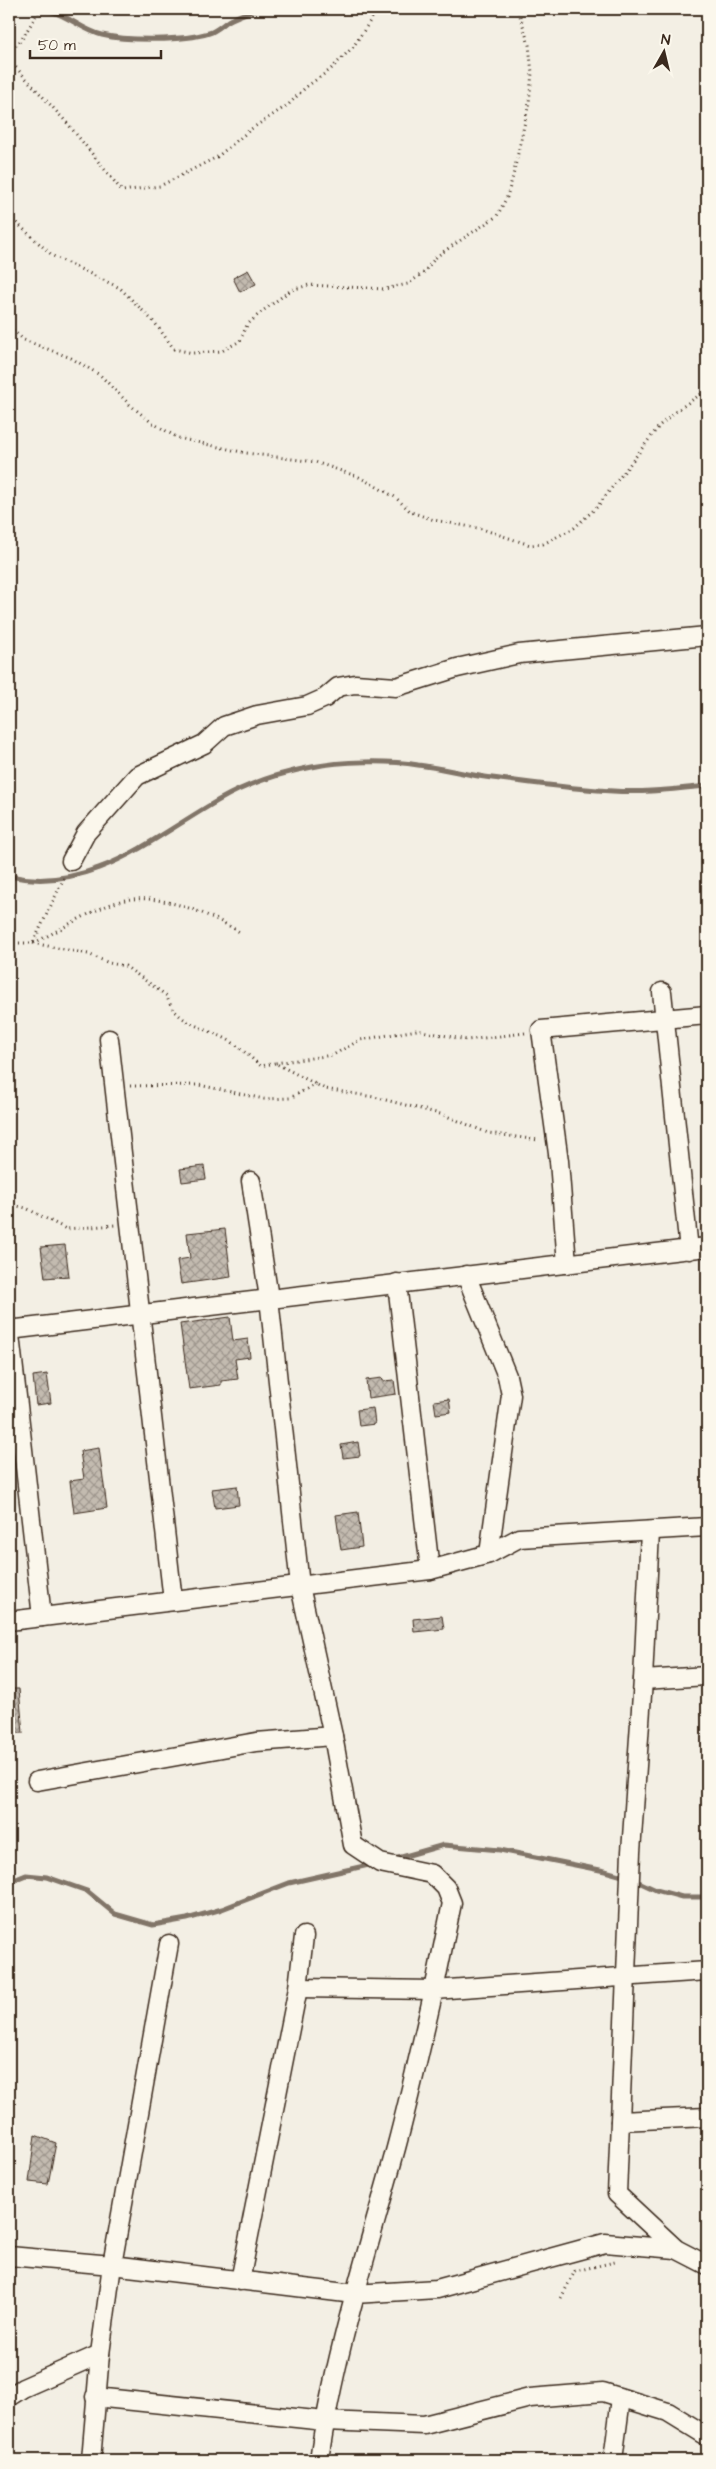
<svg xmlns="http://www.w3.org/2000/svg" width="716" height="2469" font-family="'Architects Daughter',sans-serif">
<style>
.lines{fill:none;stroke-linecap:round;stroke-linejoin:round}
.stream{stroke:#817468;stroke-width:5}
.building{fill:url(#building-cross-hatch);stroke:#3b2a1e}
.minor-casing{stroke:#3b2a1e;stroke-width:21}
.path{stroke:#3b2a1e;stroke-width:3;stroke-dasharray:1 4;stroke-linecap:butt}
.minor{stroke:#fbf7ec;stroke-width:18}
</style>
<defs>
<pattern id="building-cross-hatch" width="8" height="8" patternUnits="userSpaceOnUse" patternTransform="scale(1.25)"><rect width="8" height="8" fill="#c3bbb0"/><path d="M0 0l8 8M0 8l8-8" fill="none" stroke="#a0988f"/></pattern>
</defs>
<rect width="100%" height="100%" fill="#f3efe4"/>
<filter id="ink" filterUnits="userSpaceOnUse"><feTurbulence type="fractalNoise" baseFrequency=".02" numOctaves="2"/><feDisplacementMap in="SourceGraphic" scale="10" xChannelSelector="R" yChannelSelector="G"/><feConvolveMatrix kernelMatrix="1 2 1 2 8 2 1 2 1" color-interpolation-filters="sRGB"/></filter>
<g filter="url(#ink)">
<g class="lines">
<g class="stream">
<path d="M 50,11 C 69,16 82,30 102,35 C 127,41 184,41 209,33 C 216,31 222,25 228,21 C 237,16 247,13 256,9"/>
<path d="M 9,876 C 91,894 152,838 219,800 C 246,784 281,773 312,767 C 341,761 388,760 418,765 C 443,768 467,775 492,778 C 532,783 572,789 613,791 C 643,793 677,789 707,786"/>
<path d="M 391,1860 L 444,1845 L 500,1850 L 605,1871 L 630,1878 L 656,1890 L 682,1897 L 707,1897"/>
<path d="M 9,1882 L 26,1875 L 47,1877 L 87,1891 L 115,1914 L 153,1925 L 187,1919 L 222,1909 L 289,1883 L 373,1864"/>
</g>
</g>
<g class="building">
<path d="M 248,270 L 256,284 L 240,292 L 233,278 Z"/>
<path d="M 204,1166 L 206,1179 L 182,1182 L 180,1169 Z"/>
<path d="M 225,1229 L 231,1277 L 181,1284 L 177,1260 L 190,1258 L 187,1233 Z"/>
<path d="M 65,1245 L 69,1276 L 45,1278 L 41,1247 Z"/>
<path d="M 230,1317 L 233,1341 L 248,1339 L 250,1357 L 235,1359 L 238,1379 L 221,1381 L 221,1385 L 189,1389 L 180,1324 Z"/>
<path d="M 47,1374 L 51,1403 L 36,1405 L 33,1376 Z"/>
<path d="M 382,1378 L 383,1381 L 394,1380 L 396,1394 L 368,1398 L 366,1380 Z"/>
<path d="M 449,1399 L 451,1412 L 436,1414 L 434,1401 Z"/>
<path d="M 373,1408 L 375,1424 L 359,1426 L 357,1410 Z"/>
<path d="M 358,1442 L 360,1456 L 343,1458 L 341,1445 Z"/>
<path d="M 99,1448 L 107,1508 L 74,1513 L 70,1481 L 84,1479 L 80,1451 Z"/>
<path d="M 237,1486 L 239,1505 L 215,1508 L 212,1489 Z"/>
<path d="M 358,1512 L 362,1547 L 341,1550 L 336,1515 Z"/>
<path d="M 442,1616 L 444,1629 L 414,1632 L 413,1619 Z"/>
<path d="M 9,1689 L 19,1689 L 23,1733 L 9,1734 Z"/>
<path d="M 35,2135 L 56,2143 L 48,2184 L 29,2182 Z"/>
</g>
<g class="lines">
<g class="minor-casing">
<g id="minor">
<path d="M 71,861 L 86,833 L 137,776 L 204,744 L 224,726 L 257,715 L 307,706 L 325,698 L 338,687 L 355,684 L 396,687 L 457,668 L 519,654 L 707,636"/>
<path d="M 662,992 L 689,1250"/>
<path d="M 109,1039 L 173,1601"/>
<path d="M 251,1181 L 269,1298 L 300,1586 L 333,1736 L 353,1845 L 380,1863 L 432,1874 L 446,1888 L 452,1903 L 434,1990 L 298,1988"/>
<path d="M 567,1264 L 559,1161 L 541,1030 L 707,1015"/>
<path d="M 466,1275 L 507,1376 L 511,1395 L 489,1554"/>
<path d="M 397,1283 L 430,1570"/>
<path d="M 9,1326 L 42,1617"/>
<path d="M 9,1330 L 707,1247"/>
<path d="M 650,1531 L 643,1680 L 631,1852 L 617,2194 L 676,2249 L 707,2265"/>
<path d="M 9,1621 L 430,1570 L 489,1554 L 519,1538 L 707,1527"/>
<path d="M 643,1680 L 707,1676"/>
<path d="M 37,1781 L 256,1742 L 333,1736"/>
<path d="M 169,1944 L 112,2265 L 354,2294 L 437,2289 L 605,2243 L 676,2249"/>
<path d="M 620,2121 L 707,2117"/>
<path d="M 9,2256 L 112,2265 L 100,2354 L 91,2460"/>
<path d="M 240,2281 L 298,1988 L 304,1936"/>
<path d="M 9,2397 L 23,2388 L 100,2354"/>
<path d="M 95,2397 L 325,2421 L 424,2425 L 530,2398 L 603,2392 L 668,2412 L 707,2436"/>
<path d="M 319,2460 C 334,2354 368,2251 396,2148 C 410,2096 422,2042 434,1990 L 707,1971"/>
<path d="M 613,2460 L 621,2398"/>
</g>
</g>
<g class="path">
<path d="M 9,53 L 22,39 L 40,9"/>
<path d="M 9,60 L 68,124 L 122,191 L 160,186 L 217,157 L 251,129 L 288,105 L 306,87 L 330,70 L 353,47 L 378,9"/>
<path d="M 9,216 L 53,256 L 120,288 L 155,323 L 174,349 L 193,353 L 222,351 L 240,341 L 247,325 L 260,313 L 291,290 L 309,285 L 385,289 L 408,284 L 423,273 L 437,256 L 497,216 L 507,197 L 513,176 L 529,103 L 532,73 L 529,45 L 518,9"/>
<path d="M 9,327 L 24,340 L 71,358 L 100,375 L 129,404 L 151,422 L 178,438 L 246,453 L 315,462 L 359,477 L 395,497 L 411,512 L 434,520 L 482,529 L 530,545 L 543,544 L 574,528 L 597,507 L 660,425 L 679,409 L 707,390"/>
<path d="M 9,943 L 33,943 L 65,876"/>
<path d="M 33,943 L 88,954 L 109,963 L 125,966 L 167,996 C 174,1024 208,1028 230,1041 C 241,1048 251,1058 261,1066 L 275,1063"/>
<path d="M 34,943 C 58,931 92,910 117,902 C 154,890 209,913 241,933"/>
<path d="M 525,1033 L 467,1040 L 417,1030 L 360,1040 L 333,1055 L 275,1063 L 325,1089 L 374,1097 L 444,1115 L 488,1133 L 538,1140"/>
<path d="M 130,1086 L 199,1085 L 264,1099 L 290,1098 L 316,1084"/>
<path d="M 9,1204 L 26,1208 L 66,1229 L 115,1225"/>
<path d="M 561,2298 L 575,2271 L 615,2262"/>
</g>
<use href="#minor" class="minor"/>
</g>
</g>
<rect width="716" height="2469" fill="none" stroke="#fbf7ec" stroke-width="30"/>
<rect x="15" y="15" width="686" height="2439" fill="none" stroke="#3b2a1e" stroke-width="2" filter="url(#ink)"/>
<g transform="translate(664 52) rotate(8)" stroke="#fbf7ec" stroke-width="4" paint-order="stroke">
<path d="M0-4L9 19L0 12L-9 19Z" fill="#3b2a1e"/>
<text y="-8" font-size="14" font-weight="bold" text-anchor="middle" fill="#3b2a1e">N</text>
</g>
<path d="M30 50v8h131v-8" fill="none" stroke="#3b2a1e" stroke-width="2.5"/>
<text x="38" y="50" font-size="15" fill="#3b2a1e" stroke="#fbf7ec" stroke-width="4" paint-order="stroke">50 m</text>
</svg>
